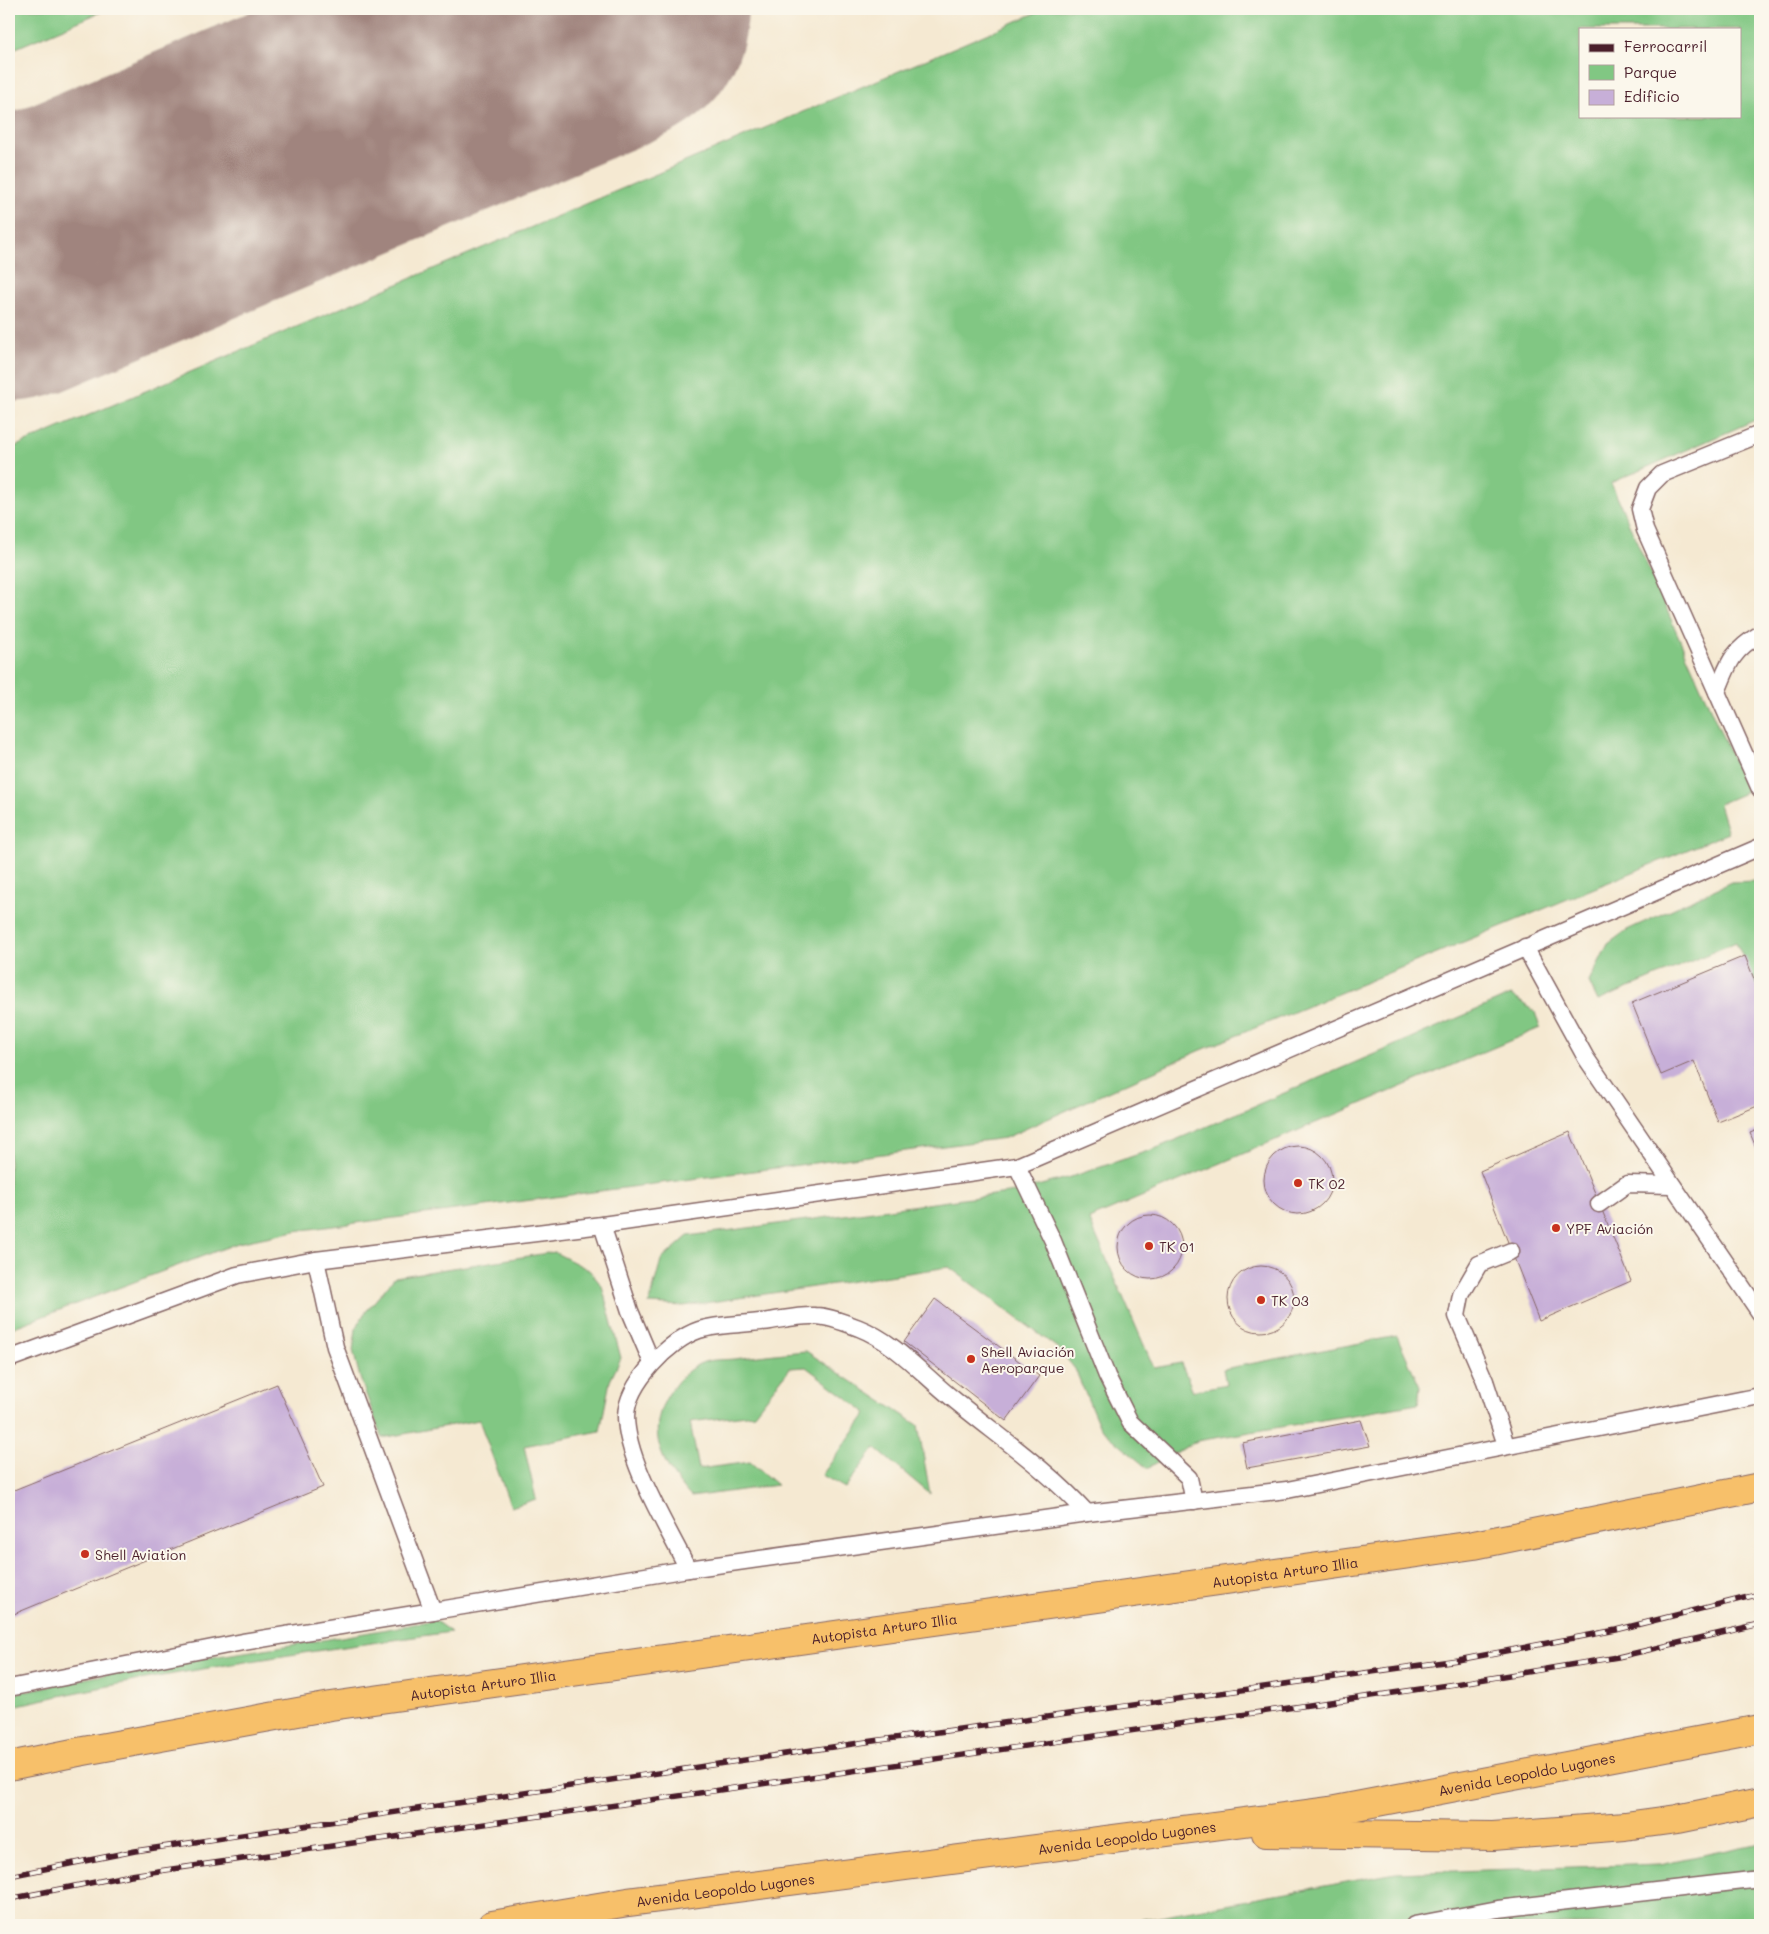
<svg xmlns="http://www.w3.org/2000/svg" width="1769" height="1934" font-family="Mali,sans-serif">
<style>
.green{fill:#81c783;stroke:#667357;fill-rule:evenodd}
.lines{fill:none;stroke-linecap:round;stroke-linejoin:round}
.runway{stroke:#a0847e;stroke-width:276}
.building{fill:#c7afd8}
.lane-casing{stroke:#866665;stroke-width:19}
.highway-casing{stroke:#866665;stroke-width:30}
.lane{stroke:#fff;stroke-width:16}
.highway{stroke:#f7c06b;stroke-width:28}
.rail-casing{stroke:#4a1f2b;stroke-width:5.5}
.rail{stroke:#fbf7ec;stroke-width:4;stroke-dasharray:11;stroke-linecap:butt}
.poi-dot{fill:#c8321e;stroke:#fbf7ec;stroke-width:2}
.labels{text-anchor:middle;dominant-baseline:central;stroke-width:4;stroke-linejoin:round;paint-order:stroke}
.poi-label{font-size:14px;fill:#4a1f2b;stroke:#fbf7ec;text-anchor:start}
.street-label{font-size:14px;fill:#4a1f2b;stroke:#fbf7ec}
</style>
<rect width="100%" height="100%" fill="#fbf7ec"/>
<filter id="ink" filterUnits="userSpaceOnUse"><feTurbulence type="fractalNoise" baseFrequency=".02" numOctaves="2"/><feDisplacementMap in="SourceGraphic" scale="10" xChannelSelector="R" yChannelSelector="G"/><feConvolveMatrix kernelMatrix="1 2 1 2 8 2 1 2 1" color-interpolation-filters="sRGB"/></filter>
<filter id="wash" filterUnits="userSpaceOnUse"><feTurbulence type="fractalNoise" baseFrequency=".0096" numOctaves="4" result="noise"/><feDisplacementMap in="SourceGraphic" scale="20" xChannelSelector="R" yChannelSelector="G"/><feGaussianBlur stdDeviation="1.12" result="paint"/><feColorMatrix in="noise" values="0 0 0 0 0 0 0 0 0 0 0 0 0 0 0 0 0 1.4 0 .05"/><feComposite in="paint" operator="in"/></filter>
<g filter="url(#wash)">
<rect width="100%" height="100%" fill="#f5e9d2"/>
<g class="green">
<path d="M 9,9 L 108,9 L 9,51 Z"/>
<path d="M 1045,9 L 1760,9 L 1760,418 L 1611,483 L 1747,792 L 1719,804 L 1728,833 L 1199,1051 L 1005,1138 L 295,1231 L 238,1243 L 9,1329 L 9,449 ZM 1580,29 L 1740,29 L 1740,116 L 1580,116 Z"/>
<path d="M 1755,881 L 1760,892 L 1760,994 L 1736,942 L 1598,1001 L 1589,982 L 1608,944 L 1627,930 L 1731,882 Z"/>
<path d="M 1511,995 L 1535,1012 L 1540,1028 L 1089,1219 L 1154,1368 L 1181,1363 L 1193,1391 L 1226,1384 L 1223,1369 L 1397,1336 L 1420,1387 L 1418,1404 L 1197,1441 L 1147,1468 L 1100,1428 L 1075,1369 L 1059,1349 L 949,1267 L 684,1306 L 649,1304 L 661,1260 L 688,1236 L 1015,1192 L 1071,1177 L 1157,1148 Z"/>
<path d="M 554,1252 L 589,1270 L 602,1286 L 621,1358 L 610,1381 L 600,1431 L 524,1446 L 536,1499 L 511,1507 L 479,1420 L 382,1438 L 360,1378 L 353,1350 L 356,1329 L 364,1314 L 395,1277 Z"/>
<path d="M 806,1351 L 918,1425 L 930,1494 L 875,1448 L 845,1488 L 822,1475 L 867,1413 L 806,1367 L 790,1368 L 754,1414 L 690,1422 L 699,1469 L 750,1462 L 777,1485 L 691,1497 C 661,1464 643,1430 672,1389 C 680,1378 690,1367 704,1362 C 713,1359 725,1360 734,1359 C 758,1356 782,1353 806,1351 Z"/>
<path d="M 434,1620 L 451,1632 C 303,1652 154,1674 9,1707 L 9,1695 C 149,1661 293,1649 434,1620 Z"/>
<path d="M 1760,1843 L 1760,1925 L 1111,1925 L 1396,1873 L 1660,1864 Z"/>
</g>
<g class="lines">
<path class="runway" d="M 9,264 L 610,9"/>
</g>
<g id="blocks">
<g class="building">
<path d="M 1745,956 L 1760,994 L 1760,1105 L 1718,1122 L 1694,1061 L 1661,1075 L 1632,1003 Z"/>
<path d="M 1760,1129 L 1760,1157 L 1750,1133 Z"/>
<path d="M 1570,1132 L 1631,1281 L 1539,1321 L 1480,1171 Z"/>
<circle cx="1298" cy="1180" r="34"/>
<circle cx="1150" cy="1247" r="32"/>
<circle cx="1261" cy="1299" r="33"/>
<path d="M 935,1299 L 1039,1376 L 1006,1421 L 904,1342 Z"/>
<path d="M 277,1384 L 323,1487 L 9,1616 L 9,1492 Z"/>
<path d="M 1361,1420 L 1370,1446 L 1247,1468 L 1242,1443 Z"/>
</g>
</g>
</g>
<g filter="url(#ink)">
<use href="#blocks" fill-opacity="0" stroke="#866665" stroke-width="1"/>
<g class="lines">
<g class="lane-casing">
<g id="lane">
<path d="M 1760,434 L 1662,474 L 1648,488 L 1640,509 L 1645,530 L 1760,789"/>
<path d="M 1717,692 C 1729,662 1732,651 1760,634"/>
<path d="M 1760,847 L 1017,1166 L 602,1225 L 316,1260 L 335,1347 L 433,1611 L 688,1569 L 1087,1513 L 1287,1490 L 1760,1396"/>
<path d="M 1525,947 L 1586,1058 L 1760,1313"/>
<path d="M 1017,1166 L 1053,1241 L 1107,1376 L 1130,1422 L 1189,1478 L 1194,1501"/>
<path d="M 1599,1204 L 1627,1184 L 1672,1185"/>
<path d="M 602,1225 L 630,1311 L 652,1363"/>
<path d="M 9,1359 L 237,1275 L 316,1260"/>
<path d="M 1506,1445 L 1485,1381 L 1457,1316 L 1461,1295 L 1479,1264 L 1511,1251"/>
<path d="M 688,1569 C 668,1528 626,1461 626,1416 C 627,1384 669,1340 699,1330 C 717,1324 750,1324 770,1321 C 784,1319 801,1315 815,1316 C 828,1316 846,1323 859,1328 C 895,1342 922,1374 952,1398 C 998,1436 1047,1469 1087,1513"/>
<path d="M 9,1688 L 243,1642 L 433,1611"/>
<path d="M 1414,1925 L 1498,1909 L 1760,1879"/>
</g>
</g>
<g class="highway-casing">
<g id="highway">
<path id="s1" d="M 9,1766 L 78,1752 L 331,1706 L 1474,1545 L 1760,1487"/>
<path d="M 1266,1833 L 1493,1836 L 1625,1826 L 1677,1819 L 1760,1802"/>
<path id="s2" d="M 492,1925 L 628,1902 L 1330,1811 L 1760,1729"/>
</g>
</g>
<use href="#lane" class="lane"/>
<use href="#highway" class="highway"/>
<g class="rail-casing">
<g id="rail">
<path d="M 9,1876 L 135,1851 L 866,1742 L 1458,1660 L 1616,1630 L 1760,1594"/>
<path d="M 9,1899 L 131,1875 L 1455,1684 L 1618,1657 L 1760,1624"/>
</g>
</g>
<use href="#rail" class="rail"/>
</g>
</g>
<g class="poi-dot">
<circle cx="1298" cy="1183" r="5"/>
<circle cx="1556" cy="1228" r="5"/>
<circle cx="1149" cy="1246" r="5"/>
<circle cx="1261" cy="1300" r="5"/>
<circle cx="971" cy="1359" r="5"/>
<circle cx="85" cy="1554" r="5"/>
</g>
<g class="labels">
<g class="poi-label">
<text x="1308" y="1183">TK 02</text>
<text x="1566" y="1228">YPF Aviación</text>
<text x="1159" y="1246">TK 01</text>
<text x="1271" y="1300">TK 03</text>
<text x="981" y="1351">Shell Aviación<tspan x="981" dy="16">Aeroparque</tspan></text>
<text x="95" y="1554">Shell Aviation</text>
</g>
<g class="street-label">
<text stroke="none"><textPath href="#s1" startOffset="1291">Autopista Arturo Illia</textPath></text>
<text stroke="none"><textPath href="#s1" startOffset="886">Autopista Arturo Illia</textPath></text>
<text stroke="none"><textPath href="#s1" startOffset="481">Autopista Arturo Illia</textPath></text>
<text stroke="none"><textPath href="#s2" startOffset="1046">Avenida Leopoldo Lugones</textPath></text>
<text stroke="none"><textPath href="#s2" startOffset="641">Avenida Leopoldo Lugones</textPath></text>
<text stroke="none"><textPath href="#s2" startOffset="236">Avenida Leopoldo Lugones</textPath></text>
</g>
</g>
<rect width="1769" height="1934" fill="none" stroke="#fbf7ec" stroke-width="30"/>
<rect x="1579" y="28" width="162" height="90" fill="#fbf7ec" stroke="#b4a19f"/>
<rect x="1589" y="44" width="25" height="8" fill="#4a1f2b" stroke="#b4a19f"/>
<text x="1624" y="52" font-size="15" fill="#4a1f2b">Ferrocarril</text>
<rect x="1589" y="65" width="25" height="15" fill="#81c783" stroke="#b4a19f"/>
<text x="1624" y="78" font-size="15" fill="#4a1f2b">Parque</text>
<rect x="1589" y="90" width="25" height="15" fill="#c7afd8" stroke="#b4a19f"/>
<text x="1624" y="102" font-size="15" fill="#4a1f2b">Edificio</text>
</svg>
